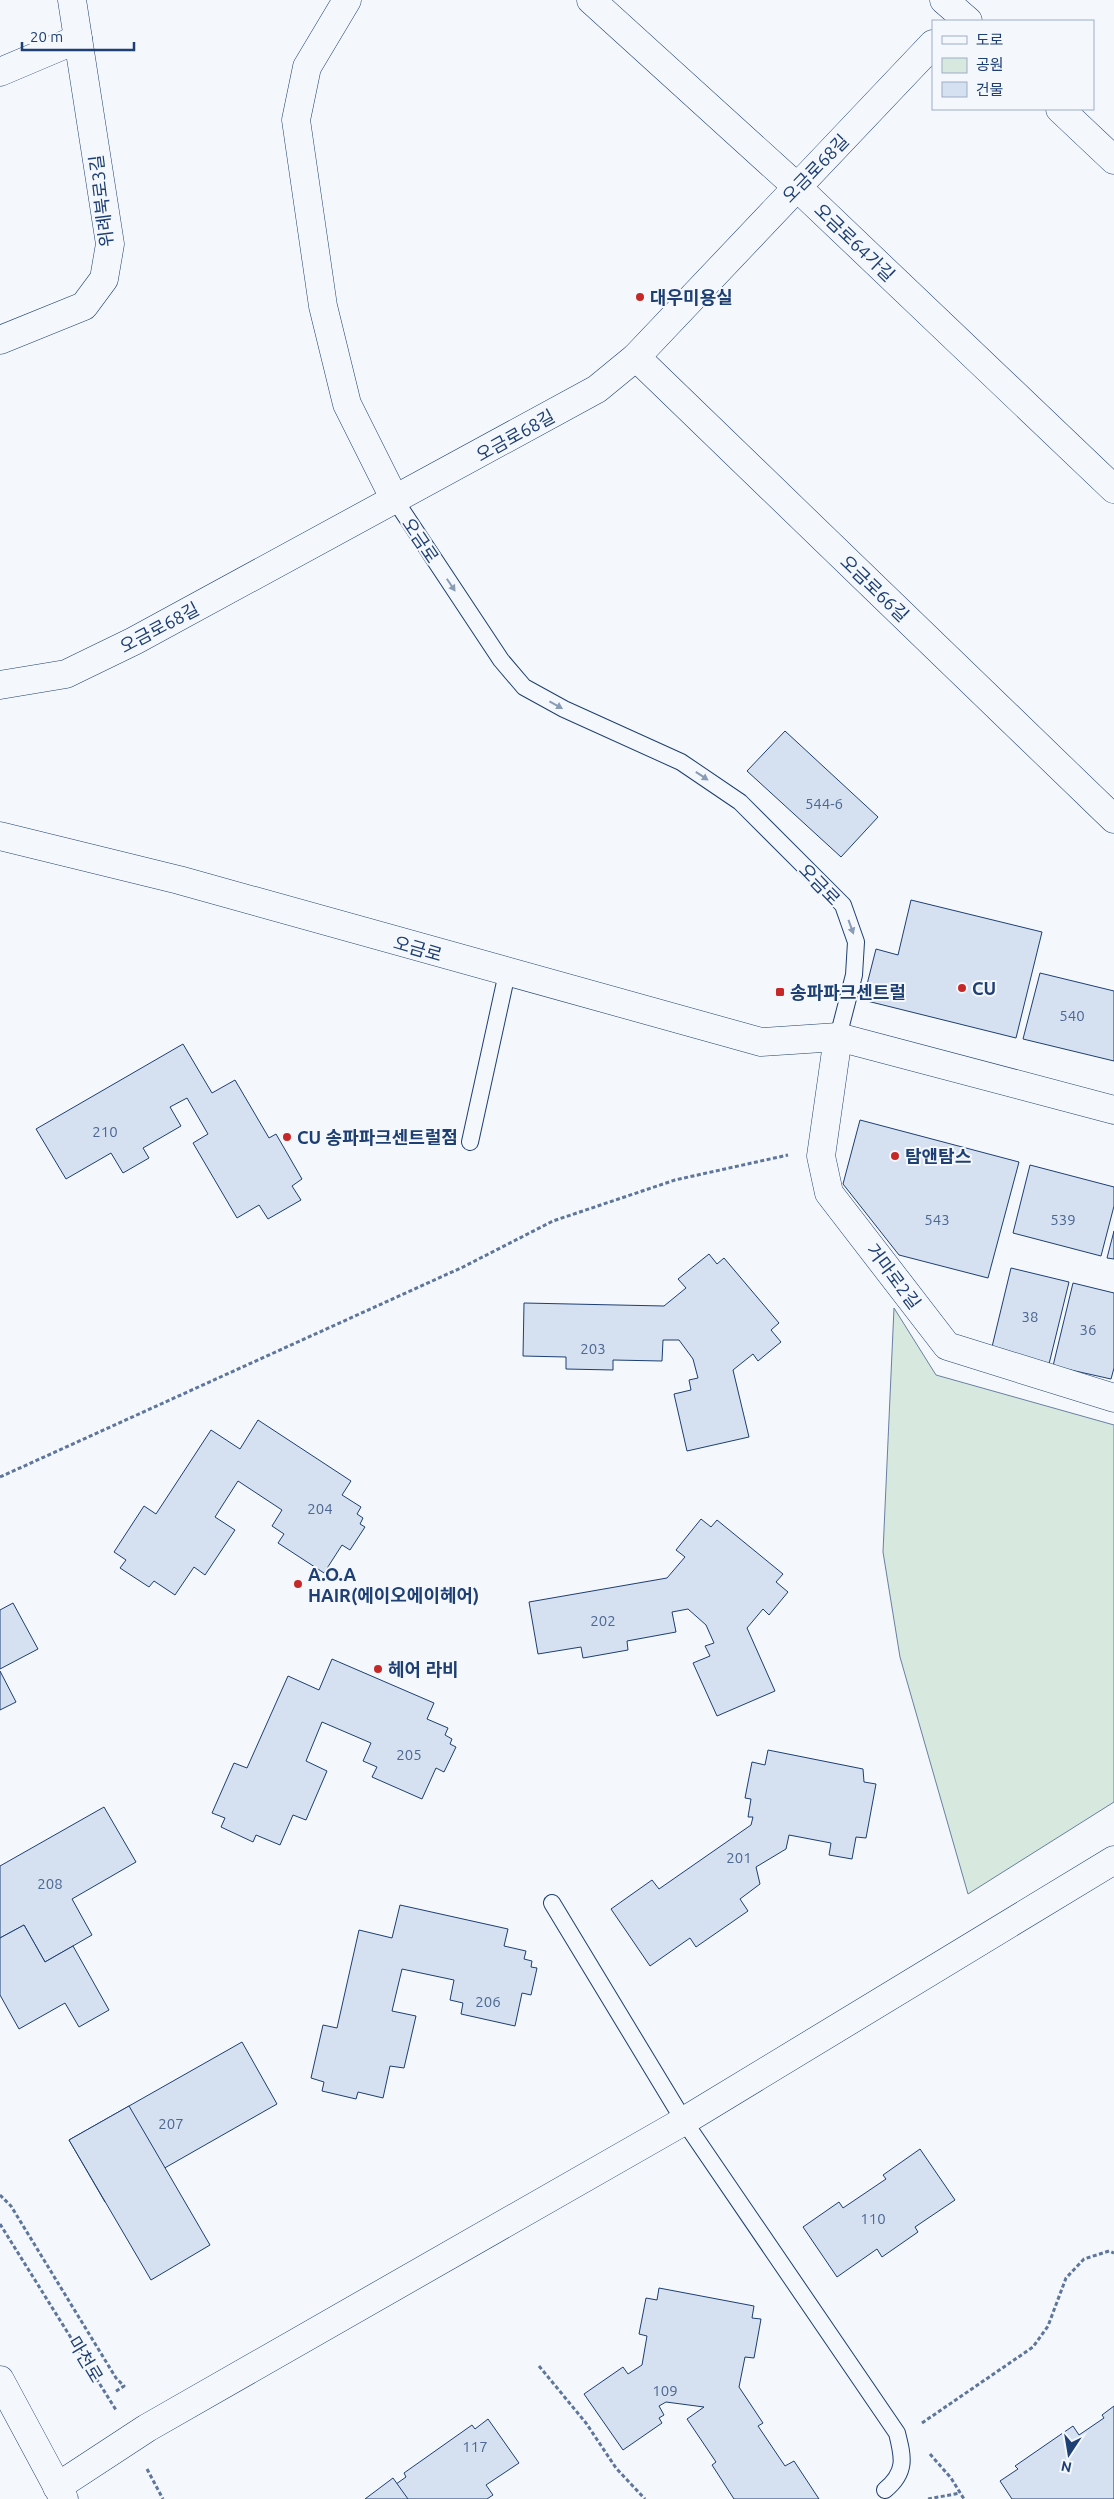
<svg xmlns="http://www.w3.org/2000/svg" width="1114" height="2499" font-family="Ubuntu,'Noto Sans KR',sans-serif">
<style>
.green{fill:#d7e8df;stroke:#687fa3}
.building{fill:#d5e0f0;stroke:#1d3f73}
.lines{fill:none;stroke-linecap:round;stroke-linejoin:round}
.service-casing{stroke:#1d3f73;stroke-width:18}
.minor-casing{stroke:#1d3f73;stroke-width:29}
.tertiary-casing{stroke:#1d3f73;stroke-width:29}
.secondary-casing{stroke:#1d3f73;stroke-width:29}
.path{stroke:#5e769c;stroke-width:3;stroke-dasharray:4 2.5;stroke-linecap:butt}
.service{stroke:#f4f7fb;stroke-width:16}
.minor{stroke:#f4f7fb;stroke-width:28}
.tertiary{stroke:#f4f7fb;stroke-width:28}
.secondary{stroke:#f4f7fb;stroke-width:28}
.oneway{fill:#889bb7}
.poi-dot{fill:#c62828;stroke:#f4f7fb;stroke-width:2}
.labels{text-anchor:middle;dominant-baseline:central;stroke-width:4;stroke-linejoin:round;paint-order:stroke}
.number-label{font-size:15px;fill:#4b6792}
.street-label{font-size:18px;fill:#1d3f73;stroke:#f4f7fb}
.poi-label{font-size:18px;font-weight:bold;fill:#1d3f73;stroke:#f4f7fb;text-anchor:start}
</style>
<rect width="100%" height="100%" fill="#f4f7fb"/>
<path class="green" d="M 894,1308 L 936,1375 L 1114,1425 L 1114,1802 L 968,1894 L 900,1657 L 883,1552 Z"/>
<g class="building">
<path d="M 785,731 L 878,817 L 841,857 L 747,771 Z"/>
<path d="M 911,900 L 1042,932 L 1016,1038 L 863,1000 L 876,949 L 898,955 Z"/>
<path d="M 1040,973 L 1114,991 L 1114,1061 L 1023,1039 Z"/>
<path d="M 183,1044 L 212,1093 L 235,1080 L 269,1138 L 276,1134 L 302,1179 L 292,1186 L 301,1200 L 268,1219 L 259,1205 L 237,1218 L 193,1143 L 208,1134 L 187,1098 L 170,1107 L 181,1126 L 143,1148 L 149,1158 L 123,1173 L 111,1153 L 66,1179 L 36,1129 Z"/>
<path d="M 860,1120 L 1019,1162 L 988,1278 L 899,1255 L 843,1184 Z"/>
<path d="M 1030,1165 L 1114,1187 L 1114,1206 L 1101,1256 L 1013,1233 Z"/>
<path d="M 1114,1231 L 1114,1259 L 1107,1258 Z"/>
<path d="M 709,1254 L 717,1264 L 724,1258 L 779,1323 L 771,1330 L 781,1342 L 758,1361 L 753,1354 L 733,1370 L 749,1437 L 687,1451 L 674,1394 L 691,1390 L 689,1380 L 698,1378 L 693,1359 L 679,1340 L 663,1340 L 662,1361 L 613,1360 L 613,1370 L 566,1369 L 566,1357 L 523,1356 L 524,1303 L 664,1306 L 686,1288 L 678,1279 Z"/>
<path d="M 1011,1268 L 1069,1282 L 1049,1364 L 991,1351 Z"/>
<path d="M 1073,1283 L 1114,1293 L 1114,1368 L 1111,1379 L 1053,1366 Z"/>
<path d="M 258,1420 L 351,1481 L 342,1495 L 361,1507 L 357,1514 L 363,1518 L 360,1524 L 365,1527 L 350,1550 L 342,1545 L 324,1573 L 278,1543 L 284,1534 L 272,1526 L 282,1510 L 238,1481 L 215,1517 L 235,1530 L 205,1575 L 194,1567 L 175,1595 L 154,1581 L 149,1587 L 120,1568 L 126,1560 L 114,1552 L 144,1506 L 156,1514 L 211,1430 L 240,1449 Z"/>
<path d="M 701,1519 L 711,1527 L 717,1520 L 783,1574 L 776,1582 L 788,1592 L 769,1615 L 763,1609 L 747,1628 L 775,1691 L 717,1716 L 693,1663 L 710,1656 L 705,1646 L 714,1643 L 706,1625 L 688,1609 L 672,1612 L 676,1632 L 627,1641 L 628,1650 L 583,1658 L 581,1647 L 538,1654 L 529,1602 L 667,1578 L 685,1557 L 676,1550 Z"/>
<path d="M 13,1603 L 38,1649 L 0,1669 L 0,1610 Z"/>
<path d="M 332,1659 L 434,1703 L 427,1719 L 448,1728 L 445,1735 L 452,1739 L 450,1744 L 456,1747 L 444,1772 L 436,1768 L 422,1799 L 372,1777 L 377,1767 L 363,1761 L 371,1743 L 322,1722 L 306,1761 L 327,1771 L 306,1820 L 293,1815 L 280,1845 L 256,1835 L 253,1842 L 221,1827 L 225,1818 L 212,1813 L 234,1763 L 247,1768 L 288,1676 L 319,1690 Z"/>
<path d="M 0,1671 L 16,1702 L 0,1710 Z"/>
<path d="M 768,1750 L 863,1769 L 864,1782 L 876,1784 L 866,1838 L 856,1837 L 852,1859 L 829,1855 L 831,1843 L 789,1835 L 786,1849 L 756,1867 L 760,1884 L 740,1899 L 748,1911 L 696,1947 L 690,1938 L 650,1966 L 611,1909 L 652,1880 L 659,1889 L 751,1825 L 753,1817 L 748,1817 L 751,1799 L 745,1798 L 752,1762 L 765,1765 Z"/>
<path d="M 104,1807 L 136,1862 L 72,1899 L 92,1935 L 45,1962 L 24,1925 L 0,1938 L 0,1866 Z"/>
<path d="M 400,1905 L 508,1929 L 504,1946 L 526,1951 L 524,1959 L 532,1961 L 531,1967 L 537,1968 L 531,1995 L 522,1993 L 515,2026 L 461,2014 L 463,2003 L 450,2000 L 454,1980 L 402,1969 L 392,2011 L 416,2016 L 404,2068 L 390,2066 L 383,2098 L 358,2092 L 356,2099 L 322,2091 L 324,2082 L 311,2078 L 323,2025 L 337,2028 L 359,1930 L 392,1938 Z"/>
<path d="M 24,1925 L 45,1962 L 73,1946 L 109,2010 L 79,2027 L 65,2003 L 19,2029 L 0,1995 L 0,1938 Z"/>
<path d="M 242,2042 L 277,2104 L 105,2202 L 69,2140 Z"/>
<path d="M 129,2106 L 210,2245 L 151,2280 L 69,2140 Z"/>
<path d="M 920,2149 L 955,2200 L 915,2227 L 918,2232 L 882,2257 L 877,2249 L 837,2277 L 803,2227 L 839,2202 L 843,2208 L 886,2179 L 883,2175 Z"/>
<path d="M 659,2288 L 754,2306 L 752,2318 L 761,2319 L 754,2358 L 745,2357 L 739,2387 L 763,2423 L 758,2426 L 785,2466 L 794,2461 L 819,2499 L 734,2499 L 712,2465 L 716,2462 L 687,2419 L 704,2407 L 666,2402 L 659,2406 L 664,2415 L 659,2418 L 662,2423 L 623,2450 L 584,2394 L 623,2367 L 628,2374 L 642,2365 L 647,2336 L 639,2334 L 646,2298 L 657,2300 Z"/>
<path d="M 1114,2406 L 1114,2499 L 1012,2499 L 1000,2481 L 1018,2469 L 1015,2466 L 1073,2426 L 1079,2435 L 1104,2418 L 1102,2415 Z"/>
<path d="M 488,2419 L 519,2463 L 486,2485 L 493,2495 L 487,2499 L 375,2499 L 406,2477 L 404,2473 L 472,2425 L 475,2429 Z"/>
<path d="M 393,2478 L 408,2499 L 365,2499 Z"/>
</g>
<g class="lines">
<g class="service-casing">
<g id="service">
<path d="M 395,500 L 501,660 L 524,687 L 564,709 L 681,762 L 740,802 L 843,905 L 856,942 L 854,975 L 838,1037"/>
<path d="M 470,1142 L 507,973"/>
<path d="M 552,1903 L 684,2121 L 897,2433 C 903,2457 907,2472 885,2490"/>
</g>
</g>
<g class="minor-casing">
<g id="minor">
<path d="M 347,0 L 307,67 L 296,120 L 323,306 L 347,404 L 395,500"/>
<path d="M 591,0 L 797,187 L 1114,489"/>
<path d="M 944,0 L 968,21"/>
<path d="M 0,72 L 78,39"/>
<path d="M 1060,109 L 1114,160"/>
<path d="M 0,340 L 84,306 L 104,279 L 110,244 L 72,0"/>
<path d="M 636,357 L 1114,819"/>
<path d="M 0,685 L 66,674 L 134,641 L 597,389 L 636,357 L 933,44"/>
<path d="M 838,1037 L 821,1156 L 829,1193 L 947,1346 L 1114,1398"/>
<path d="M 57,2487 L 147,2428 L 684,2121 L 1114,1860"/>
</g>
</g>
<g class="tertiary-casing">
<path id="tertiary" d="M 0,2380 L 64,2499"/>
</g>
<g class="secondary-casing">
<path id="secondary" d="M 0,836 L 179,880 L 761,1042 L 838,1037 L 1114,1110"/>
</g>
<g class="path">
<path d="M 0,1477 L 463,1267 L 553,1221 L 675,1180 L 788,1155"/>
<path d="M 0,2195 L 11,2206 L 116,2378 L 124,2386 L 115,2392"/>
<path d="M 0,2224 L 116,2410"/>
<path d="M 539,2366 L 586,2423 L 616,2468 L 645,2499"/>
<path d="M 922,2423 L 1033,2347 L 1048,2326 L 1066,2278 L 1084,2259 L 1109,2251 L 1114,2253"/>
<path d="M 930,2454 L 951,2478 L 964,2499"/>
<path d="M 147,2469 L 163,2499"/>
<path d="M 928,2499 L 960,2493"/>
</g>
<use href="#service" class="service"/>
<use href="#minor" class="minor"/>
<use href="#tertiary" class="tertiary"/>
<use href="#secondary" class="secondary"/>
</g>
<defs><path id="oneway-solid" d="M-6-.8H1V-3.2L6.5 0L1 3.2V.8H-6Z" transform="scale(1.25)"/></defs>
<g class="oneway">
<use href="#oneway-solid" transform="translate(451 585) rotate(56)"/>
<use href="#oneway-solid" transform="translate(556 705) rotate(29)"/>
<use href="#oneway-solid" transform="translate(702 776) rotate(34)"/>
<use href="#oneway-solid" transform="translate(851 927) rotate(70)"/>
</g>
<g class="poi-dot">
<circle cx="640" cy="297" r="5"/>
<circle cx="962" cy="988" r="5"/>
<rect x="775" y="987" width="10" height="10" rx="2.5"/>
<circle cx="287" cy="1137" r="5"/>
<circle cx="895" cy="1156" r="5"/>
<circle cx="298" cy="1584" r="5"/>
<circle cx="378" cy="1669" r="5"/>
</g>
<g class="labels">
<g class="number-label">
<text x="824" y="803">544-6</text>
<text x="1072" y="1015">540</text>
<text x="105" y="1131">210</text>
<text x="937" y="1219">543</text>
<text x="1063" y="1219">539</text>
<text x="1030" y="1316">38</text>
<text x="1088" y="1329">36</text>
<text x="593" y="1348">203</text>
<text x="320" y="1508">204</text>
<text x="603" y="1620">202</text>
<text x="409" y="1754">205</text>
<text x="739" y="1857">201</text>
<text x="50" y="1883">208</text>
<text x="488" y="2001">206</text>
<text x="171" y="2123">207</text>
<text x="873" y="2218">110</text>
<text x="665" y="2390">109</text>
<text x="475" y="2446">117</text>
</g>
<g class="street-label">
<text transform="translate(815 168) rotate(-46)">오금로68길</text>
<text transform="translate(101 201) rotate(-97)">위례북로3길</text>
<text transform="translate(855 242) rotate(44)">오금로64가길</text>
<text transform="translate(515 435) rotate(-29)">오금로68길</text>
<text transform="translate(421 540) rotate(56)">오금로</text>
<text transform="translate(875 588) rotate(44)">오금로66길</text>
<text transform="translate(159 627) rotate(-28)">오금로68길</text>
<text transform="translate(820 884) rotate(46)">오금로</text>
<text transform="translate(418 948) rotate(16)">오금로</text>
<text transform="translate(894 1276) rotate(53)">거마로2길</text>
<text transform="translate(86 2359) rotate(59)">마천로</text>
</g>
<g class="poi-label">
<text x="650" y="297">대우미용실</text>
<text x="972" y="988">CU</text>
<text x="790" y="992">송파파크센트럴</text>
<text x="297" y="1137">CU 송파파크센트럴점</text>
<text x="905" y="1156">탐앤탐스</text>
<text x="308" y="1574">A.O.A<tspan x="308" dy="21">HAIR(에이오에이헤어)</tspan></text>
<text x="388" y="1669">헤어 라비</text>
</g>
</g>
<rect x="932" y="20" width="162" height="90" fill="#f4f7fb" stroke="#9eadc5"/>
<rect x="942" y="36" width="25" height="8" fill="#f4f7fb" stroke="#9eadc5"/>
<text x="976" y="45" font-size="15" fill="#1d3f73">도로</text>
<rect x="942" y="58" width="25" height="15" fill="#d7e8df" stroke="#9eadc5"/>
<text x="976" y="70" font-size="15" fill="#1d3f73">공원</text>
<rect x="942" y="82" width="25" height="15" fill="#d5e0f0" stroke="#9eadc5"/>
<text x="976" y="95" font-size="15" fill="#1d3f73">건물</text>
<g transform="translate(1069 2454) rotate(192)" stroke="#f4f7fb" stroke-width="4" paint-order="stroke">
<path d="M0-4L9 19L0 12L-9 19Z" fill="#1d3f73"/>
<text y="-8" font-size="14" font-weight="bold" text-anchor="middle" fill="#1d3f73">N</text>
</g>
<path d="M22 42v8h112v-8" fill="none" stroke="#1d3f73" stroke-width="2.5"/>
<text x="30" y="42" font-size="15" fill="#1d3f73" stroke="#f4f7fb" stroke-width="4" paint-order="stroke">20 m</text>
</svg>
